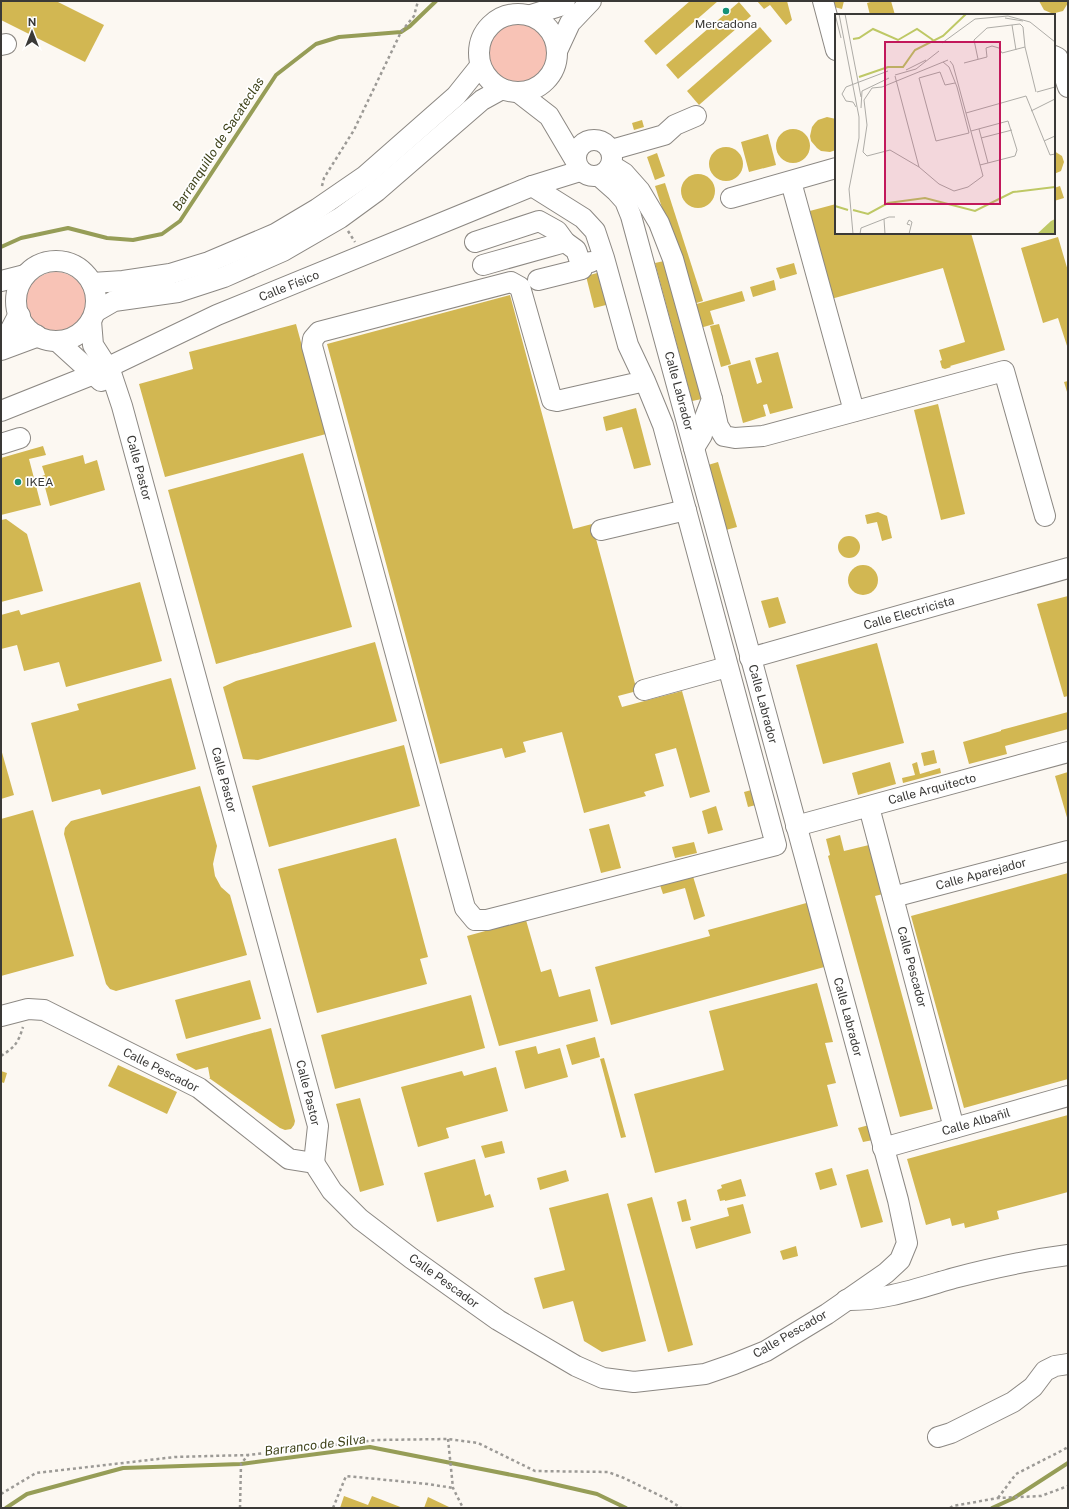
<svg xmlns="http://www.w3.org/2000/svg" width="1069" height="1509" font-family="'Public Sans',sans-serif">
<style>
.green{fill:#f8c3b6}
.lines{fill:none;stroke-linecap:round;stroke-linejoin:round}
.stream{stroke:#969d57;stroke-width:4}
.building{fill:#d2b752}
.minor-casing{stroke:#8c8883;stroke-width:22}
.highway-casing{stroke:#8c8883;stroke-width:24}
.path{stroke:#9c9a96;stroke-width:2.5;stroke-dasharray:3 3;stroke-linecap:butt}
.minor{stroke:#fff;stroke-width:20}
.highway{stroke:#fff;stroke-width:22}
.poi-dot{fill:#149178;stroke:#fff;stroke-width:1.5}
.labels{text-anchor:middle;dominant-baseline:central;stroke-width:3.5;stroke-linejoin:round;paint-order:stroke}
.poi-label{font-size:12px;fill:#3a3937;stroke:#fff}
.street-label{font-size:12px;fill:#3a3937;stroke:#fff}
.water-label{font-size:13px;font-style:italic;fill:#3f431a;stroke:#fff}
.inset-river{fill:none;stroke:#bec865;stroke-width:2}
.inset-road{fill:none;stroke:#aeaca7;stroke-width:1}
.view{fill:#c2185b;fill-opacity:0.15;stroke:#c2185b;stroke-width:2}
.inset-edge{fill:none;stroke:#3a3937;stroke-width:2}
</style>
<rect width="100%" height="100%" fill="#fcf8f2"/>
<g class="green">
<circle cx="518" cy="53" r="30"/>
<circle cx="56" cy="302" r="30"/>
</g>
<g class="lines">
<g class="stream">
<path d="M 1,247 L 21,238 L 68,228 L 107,238 L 133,240 L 162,234 L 180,221 L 276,75 L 316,44 L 339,37 L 401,32 L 410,26 L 436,1"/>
<path d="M 6,1508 L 27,1494 L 123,1468 L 241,1464 L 370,1447 L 527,1478 L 597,1494 L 626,1508"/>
<path d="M 992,1508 L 1014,1498 L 1068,1463"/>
</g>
</g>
<g class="building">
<path d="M 1,1 L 56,1 L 104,25 L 85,62 L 1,20 Z"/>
<path d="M 690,1 L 718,1 L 656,55 L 644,41 Z"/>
<path d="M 757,1 L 787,1 L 792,20 L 786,25 L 770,5 L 764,9 Z"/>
<path d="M 831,1 L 844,1 L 842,9 L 830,6 Z"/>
<path d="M 874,1 L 891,1 L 895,15 L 870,15 L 867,3 Z"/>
<path d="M 1039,1 L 1068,1 L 1068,3 L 1063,11 L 1055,13 L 1051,13 L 1044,10 Z"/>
<path d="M 739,2 L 751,16 L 678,79 L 666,65 Z"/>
<path d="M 760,27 L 772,41 L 699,105 L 687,91 Z"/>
<path d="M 827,117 L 836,119 L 836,150 L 830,152 L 821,151 L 817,148 L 811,141 L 810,136 L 812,127 L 815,123 L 818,120 Z"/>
<path d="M 642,120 L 644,127 L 634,130 L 632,123 Z"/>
<circle cx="793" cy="146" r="17"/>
<path d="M 768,134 L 776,165 L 749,172 L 741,142 Z"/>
<circle cx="726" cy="164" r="17"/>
<path d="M 1054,151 L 1062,156 L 1064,162 L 1061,171 L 1054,174 Z"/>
<path d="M 657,153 L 665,176 L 655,180 L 647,157 Z"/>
<circle cx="698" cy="191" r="17"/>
<path d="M 665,183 L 703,301 L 693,304 L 655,186 Z"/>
<path d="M 1060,186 L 1064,198 L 1054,201 L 1054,188 Z"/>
<path d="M 836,204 L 836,233 L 971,233 L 1005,350 L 950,366 L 951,367 L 945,369 L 942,368 L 940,361 L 942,360 L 939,350 L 965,342 L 943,268 L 831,299 L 806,212 Z"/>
<path d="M 1058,237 L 1068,271 L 1068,349 L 1058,318 L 1043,323 L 1021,248 Z"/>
<path d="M 664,261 L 702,399 L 692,401 L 655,263 Z"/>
<path d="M 794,263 L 797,274 L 780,279 L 776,268 Z"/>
<path d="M 601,272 L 610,304 L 594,308 L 586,276 Z"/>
<path d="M 774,280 L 776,290 L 753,297 L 750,287 Z"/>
<path d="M 742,291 L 745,301 L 710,311 L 714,324 L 700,328 L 693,305 Z"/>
<path d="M 510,295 L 573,529 L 592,524 L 637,691 L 618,696 L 622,707 L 682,691 L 710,792 L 690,798 L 676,748 L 655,754 L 664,786 L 644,792 L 646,796 L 584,813 L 562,732 L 523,742 L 526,752 L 505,758 L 502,748 L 440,764 L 327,344 Z"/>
<path d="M 296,324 L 326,434 L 165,477 L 139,384 L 193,369 L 189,352 Z"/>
<path d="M 719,324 L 731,364 L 721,367 L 710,326 Z"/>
<path d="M 778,352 L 793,408 L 770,414 L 767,404 L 763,405 L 766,416 L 743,423 L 728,366 L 750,360 L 757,384 L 762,382 L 755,358 Z"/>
<path d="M 1068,381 L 1068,395 L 1064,382 Z"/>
<path d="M 938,404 L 965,514 L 941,520 L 914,410 Z"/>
<path d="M 636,408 L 651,465 L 634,469 L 622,427 L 606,431 L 603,417 Z"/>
<path d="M 43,446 L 46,455 L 29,459 L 41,505 L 1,515 L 1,458 Z"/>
<path d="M 303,453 L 352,627 L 216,664 L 168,490 Z"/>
<path d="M 83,455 L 85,464 L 97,460 L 105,490 L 50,506 L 42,476 L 45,475 L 42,466 Z"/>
<path d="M 718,462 L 737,527 L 726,530 L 708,465 Z"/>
<path d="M 878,512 L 887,516 L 892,538 L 882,541 L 877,522 L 867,524 L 865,515 Z"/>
<path d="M 6,519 L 27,534 L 43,591 L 1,602 L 1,520 Z"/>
<circle cx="849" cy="547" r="11"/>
<circle cx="863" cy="580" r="15"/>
<path d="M 140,582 L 162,661 L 66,687 L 59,662 L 24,671 L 17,645 L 1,649 L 1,615 L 19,610 L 21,615 Z"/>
<path d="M 1068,596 L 1068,696 L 1064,697 L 1037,604 Z"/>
<path d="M 778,597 L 786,623 L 769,628 L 761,601 Z"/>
<path d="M 375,642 L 397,721 L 258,760 L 243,759 L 223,687 L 236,681 Z"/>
<path d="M 877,643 L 904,743 L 823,764 L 796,665 Z"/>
<path d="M 171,678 L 196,769 L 102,795 L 100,789 L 52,802 L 31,723 L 79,710 L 77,704 Z"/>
<path d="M 1068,712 L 1068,729 L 1005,746 L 1007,754 L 969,764 L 963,742 L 1001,731 L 1001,730 Z"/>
<path d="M 404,745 L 420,806 L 269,847 L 252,786 Z"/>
<path d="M 1,749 L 14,795 L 1,799 Z"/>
<path d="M 934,750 L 937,763 L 924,766 L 921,753 Z"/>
<path d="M 890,762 L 896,784 L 858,795 L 852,773 Z"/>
<path d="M 917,762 L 920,774 L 940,768 L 941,773 L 903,783 L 902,778 L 915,775 L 912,764 Z"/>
<path d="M 1068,772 L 1068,821 L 1055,776 Z"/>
<path d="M 200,786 L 217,846 L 213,864 L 215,876 L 221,887 L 230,895 L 247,955 L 116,991 L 110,989 L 106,984 L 64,834 L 65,828 L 71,821 Z"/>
<path d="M 755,789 L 760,804 L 748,807 L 744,792 Z"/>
<path d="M 716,806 L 723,830 L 708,834 L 702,811 Z"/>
<path d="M 33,810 L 74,956 L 1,976 L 1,819 Z"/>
<path d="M 609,824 L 621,868 L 601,873 L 589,829 Z"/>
<path d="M 840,835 L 844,851 L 869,845 L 883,894 L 875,896 L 933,1109 L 900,1117 L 828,856 L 830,855 L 826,839 Z"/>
<path d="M 396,838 L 428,957 L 420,959 L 427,984 L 317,1013 L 278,869 Z"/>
<path d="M 694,842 L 697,853 L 675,858 L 672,847 Z"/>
<path d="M 692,873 L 705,916 L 694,920 L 685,888 L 663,894 L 659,882 Z"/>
<path d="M 1068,873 L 1068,1079 L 964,1108 L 911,916 Z"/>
<path d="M 810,902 L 828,966 L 611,1025 L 595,967 L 710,936 L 708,930 Z"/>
<path d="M 526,920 L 541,972 L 551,969 L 559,997 L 590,989 L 598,1021 L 499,1046 L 467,936 Z"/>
<path d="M 250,980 L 261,1019 L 186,1039 L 175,1000 Z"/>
<path d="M 817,983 L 833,1042 L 825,1043 L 836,1083 L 827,1085 L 838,1126 L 655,1173 L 634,1094 L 724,1070 L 709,1011 Z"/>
<path d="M 471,995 L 485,1048 L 335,1089 L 321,1035 Z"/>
<path d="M 271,1028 L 295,1121 L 294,1125 L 291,1129 L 285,1130 L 280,1128 L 209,1078 L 210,1078 L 208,1067 L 196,1070 L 178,1060 L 176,1054 Z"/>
<path d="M 595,1037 L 600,1057 L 572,1065 L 566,1045 Z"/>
<path d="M 536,1046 L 538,1054 L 560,1048 L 568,1077 L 525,1089 L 515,1051 Z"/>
<path d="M 604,1058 L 626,1137 L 621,1138 L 600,1059 Z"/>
<path d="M 118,1065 L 177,1092 L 167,1114 L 108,1086 Z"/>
<path d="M 496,1067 L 508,1111 L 446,1128 L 449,1138 L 418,1147 L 401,1087 L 462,1071 L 464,1076 Z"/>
<path d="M 1,1071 L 7,1073 L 4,1083 L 1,1082 Z"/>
<path d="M 360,1098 L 384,1185 L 360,1192 L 336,1104 Z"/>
<path d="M 1068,1115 L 1068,1192 L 997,1211 L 999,1219 L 965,1228 L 964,1223 L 952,1226 L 950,1218 L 926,1225 L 907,1159 Z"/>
<path d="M 869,1125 L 873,1140 L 863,1142 L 858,1128 Z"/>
<path d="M 502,1141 L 505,1153 L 485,1158 L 481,1146 Z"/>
<path d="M 475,1159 L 485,1196 L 490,1194 L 494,1207 L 437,1222 L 424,1173 Z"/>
<path d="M 832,1168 L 837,1185 L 820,1190 L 815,1173 Z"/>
<path d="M 868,1169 L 883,1222 L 861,1228 L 846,1175 Z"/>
<path d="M 566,1170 L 569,1181 L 540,1190 L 537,1178 Z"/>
<path d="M 741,1179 L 746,1196 L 725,1201 L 725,1200 L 720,1201 L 717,1190 L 722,1188 L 721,1185 Z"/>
<path d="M 608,1193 L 646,1341 L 602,1352 L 584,1341 L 573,1301 L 543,1309 L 534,1278 L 565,1270 L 549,1208 Z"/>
<path d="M 652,1197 L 693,1345 L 668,1352 L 627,1204 Z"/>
<path d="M 686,1199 L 691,1220 L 682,1222 L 677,1202 Z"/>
<path d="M 743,1204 L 751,1233 L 696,1249 L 690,1227 L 729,1216 L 727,1208 Z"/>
<path d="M 796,1246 L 798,1256 L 783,1260 L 780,1251 Z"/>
<path d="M 344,1496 L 368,1505 L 372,1496 L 403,1508 L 340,1508 Z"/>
<path d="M 428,1497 L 449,1507 L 449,1508 L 424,1508 Z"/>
</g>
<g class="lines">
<g class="minor-casing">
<g id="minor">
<path d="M 823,1 L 836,50"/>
<circle cx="518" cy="53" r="39"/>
<path d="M 531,15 L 560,6 L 565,1"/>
<path d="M 1,45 L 6,44"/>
<path d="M 557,51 L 570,23 L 591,1"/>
<path d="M 1054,56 L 1058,58 L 1068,87"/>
<path d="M 518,92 L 549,116 L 575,160"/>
<circle cx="594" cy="158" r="18"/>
<path d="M 611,150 L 664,135 L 675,125 L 696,116"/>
<path d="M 611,165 L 624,173 L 640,191 L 659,223 L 673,259 L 712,399 L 704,420 L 702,435 L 694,448"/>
<path d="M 791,182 L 854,411"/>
<path d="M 532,186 L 583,218 L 595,231 L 604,258 L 628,345 L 645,381 L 663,425 L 776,845 L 487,920 L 475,920 L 465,908 L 312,346 L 313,339 L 319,332 L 511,282 L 520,287 L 552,400 L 557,401 L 645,381"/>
<path d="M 731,198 L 836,168"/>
<path d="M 475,242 L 539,221 L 557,231 L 565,242 L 576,250 L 581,264"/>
<circle cx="56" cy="301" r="40"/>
<path d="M 483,265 L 565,242"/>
<path d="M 538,280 L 582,269 L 581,264 L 591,262"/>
<path d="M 1,281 L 25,275"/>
<path d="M 92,283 L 123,281 L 170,274 L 209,262 L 275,234 L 317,209 L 365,176 L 456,96 L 480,66"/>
<path d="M 95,312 L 114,301 L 178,292 L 224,277 L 283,251 L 340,218 L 377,191 L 482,100 L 502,89"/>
<path d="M 91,321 L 93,345 L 111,373 L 122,406 L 318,1126 L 314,1163"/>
<path d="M 57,341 L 101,381"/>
<path d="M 712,399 L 718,426 L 724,436 L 735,438 L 763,436 L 1004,371 L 1045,516"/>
<path d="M 1,411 L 94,374 L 217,315 L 532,186 L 580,171"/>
<path d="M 1,444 L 20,438"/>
<path d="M 601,530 L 686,510"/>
<path d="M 750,658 L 1068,568"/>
<path d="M 644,690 L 727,667"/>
<path d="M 869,807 L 954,1128"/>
<path d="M 796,826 L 1068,752"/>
<path d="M 893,897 L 1068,851"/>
<path d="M 1,1016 L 28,1009 L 44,1010 L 199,1088 L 289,1159 L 314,1163 L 332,1191 L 360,1219 L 411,1258 L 498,1320 L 576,1366 L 603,1378 L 634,1382 L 705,1374 L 734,1364 L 766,1351 L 827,1314 L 886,1273 L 900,1260 L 907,1243 L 898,1200 L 631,216 L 625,201 L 616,191 L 599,176"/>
<path d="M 883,1148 L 1068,1096"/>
<path d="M 846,1300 C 883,1301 919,1288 954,1278 C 992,1268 1029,1260 1068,1255"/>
<path d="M 938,1437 L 951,1433 L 1013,1402 L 1033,1387 L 1045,1371 L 1055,1366 L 1068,1364"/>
</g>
</g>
<g class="highway-casing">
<g id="highway">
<path d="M 1,344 L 10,333 L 19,316"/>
<path d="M 1,349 L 36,336"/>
</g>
</g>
<g class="path">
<path d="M 322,186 L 324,178 L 354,130 L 401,32 L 414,16 L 418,1"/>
<path d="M 348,231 L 355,242"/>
<path d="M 1,1056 C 15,1047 18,1043 23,1027"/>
<path d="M 448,1439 L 453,1488 L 463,1508"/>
<path d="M 1,1494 L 36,1473 L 175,1457 L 248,1455 L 377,1440 L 448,1439 L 478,1443 L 535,1471 L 608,1472 L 624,1478 L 669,1500 L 681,1508"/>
<path d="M 998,1498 L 1016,1474 L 1061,1451 L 1068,1447"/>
<path d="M 240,1508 L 241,1464 L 248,1455"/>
<path d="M 333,1508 L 346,1476 L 428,1484 L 453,1488"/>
<path d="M 950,1508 L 953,1506 L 998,1498 L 1041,1496 L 1068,1486"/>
</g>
<use href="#minor" class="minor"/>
<use href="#highway" class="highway"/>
</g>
<g class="poi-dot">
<circle cx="726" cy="11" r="4"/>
<circle cx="18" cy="482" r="4"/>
</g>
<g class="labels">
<g class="poi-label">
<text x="726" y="24">Mercadona</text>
<text x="26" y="482" text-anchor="start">IKEA</text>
</g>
<g class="street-label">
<text transform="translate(289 286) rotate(-22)">Calle Físico</text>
<text transform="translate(679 391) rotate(75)">Calle Labrador</text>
<text transform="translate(139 468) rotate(75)">Calle Pastor</text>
<text transform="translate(909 613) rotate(-16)">Calle Electricista</text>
<text transform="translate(763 704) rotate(75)">Calle Labrador</text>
<text transform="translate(224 780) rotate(75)">Calle Pastor</text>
<text transform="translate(932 789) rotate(-15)">Calle Arquitecto</text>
<text transform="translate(981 874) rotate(-15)">Calle Aparejador</text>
<text transform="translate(912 967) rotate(75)">Calle Pescador</text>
<text transform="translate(848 1017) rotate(75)">Calle Labrador</text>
<text transform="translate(161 1070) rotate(27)">Calle Pescador</text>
<text transform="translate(308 1093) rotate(76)">Calle Pastor</text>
<text transform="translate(976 1122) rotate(-16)">Calle Albañil</text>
<text transform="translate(444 1281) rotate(36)">Calle Pescador</text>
<text transform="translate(790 1334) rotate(-30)">Calle Pescador</text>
</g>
<g class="water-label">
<text transform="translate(218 144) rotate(-57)">Barranquillo de Sacateclas</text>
<text transform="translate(315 1445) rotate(-7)">Barranco de Silva</text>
</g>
</g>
<g transform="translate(835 14)">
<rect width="220" height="220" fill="#fcf8f2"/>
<path d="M 220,205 L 220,220 L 202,220 L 216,207 Z" fill="#bec865"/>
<path class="inset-river" d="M 18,25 L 24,24 L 38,15 L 63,26 L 82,15 L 98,26M 24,63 L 53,53 L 68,53 L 80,36 L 108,22 L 131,0M 0,192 L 13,196M 18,196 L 33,200 L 53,189 L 90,184 L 140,197 L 178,178 L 220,173"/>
<path class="inset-road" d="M 0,0 L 6,24M 4,0 L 24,103 L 24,124 L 14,175 L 18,220M 10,0 L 26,83M 170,4 L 188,7M 177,11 L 181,36M 107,29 L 140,5 L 173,2 L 195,8 L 220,28M 190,33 L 201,78M 113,46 L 47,73 L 37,74 L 29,86 L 32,111 L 28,138 L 32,142 L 55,136 L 84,153 L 104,170 L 119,177 L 133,173 L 148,162 L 118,51 L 115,47M 108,48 L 114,53 L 122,73 L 134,119 L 101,127 L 84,64 L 105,58 L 110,71 L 120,69M 129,49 L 152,43 L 151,34 L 157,32 L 164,34 L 167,39 L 190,33 L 188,13 L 185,10 L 152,14 L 139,26 L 143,45M 71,56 L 91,46M 60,61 L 81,55 L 104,37M 60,62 L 84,153M 202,78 L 220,73M 11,87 L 7,80 L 11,73 L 53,57M 11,87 L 18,88 L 21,93M 26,94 L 27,77 L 54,64M 196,97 L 220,85M 131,99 L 191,82 L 215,141 L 220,140M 144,115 L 153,149M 136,117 L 173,107 L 182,136 L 180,142 L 145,151M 146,124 L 177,116M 209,127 L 220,122M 49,205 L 50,220M 25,220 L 26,214 L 54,203 L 60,203M 74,220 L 77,208 L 74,206 L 72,210 L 75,211"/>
<path class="view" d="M 50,28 L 165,28 L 165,190 L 50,190 Z"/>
<rect width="220" height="220" class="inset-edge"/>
</g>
<rect width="1069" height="1509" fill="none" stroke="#3a3937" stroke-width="4"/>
<g transform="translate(32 32)" stroke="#ffffff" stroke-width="3" paint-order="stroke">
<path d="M0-3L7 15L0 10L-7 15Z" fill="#3a3937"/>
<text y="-6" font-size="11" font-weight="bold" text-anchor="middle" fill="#3a3937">N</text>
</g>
</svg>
